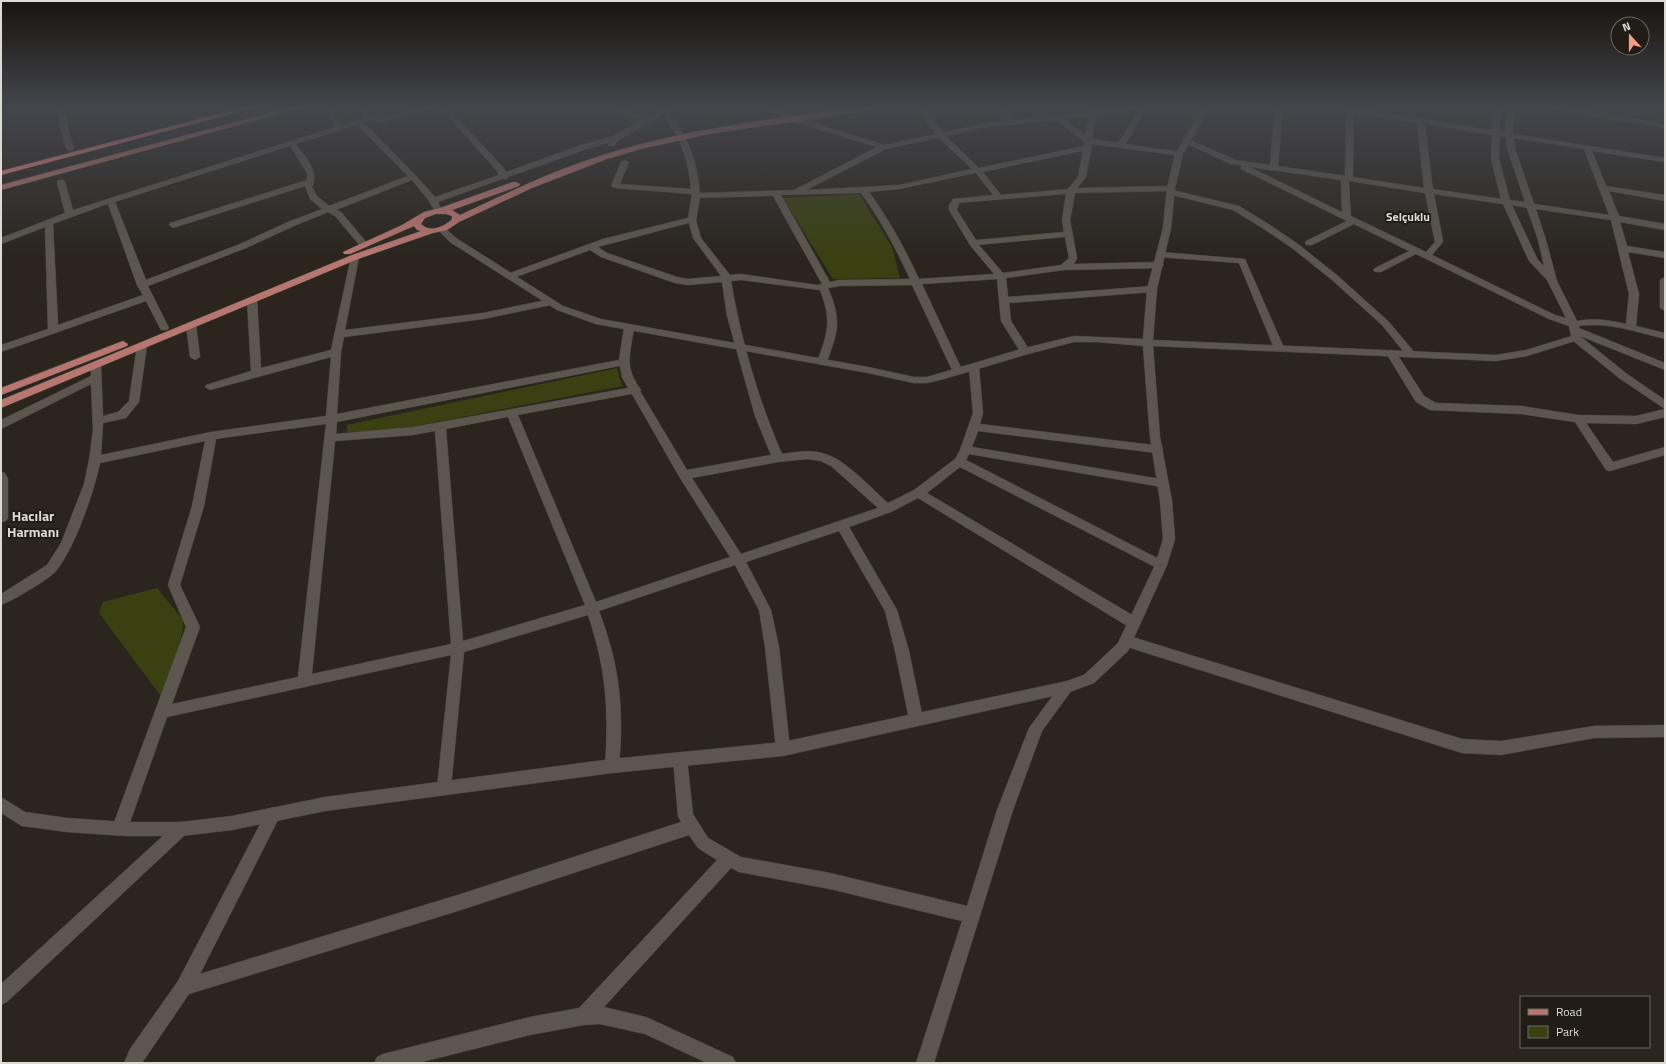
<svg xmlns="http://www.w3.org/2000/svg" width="1666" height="1064" font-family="'Titillium Web',sans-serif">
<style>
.green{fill:#3a4012}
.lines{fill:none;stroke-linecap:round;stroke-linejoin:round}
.street-casing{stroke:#48433d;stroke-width:1}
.secondary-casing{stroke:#48433d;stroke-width:1}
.primary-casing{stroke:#48433d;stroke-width:1}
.highway-casing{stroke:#48433d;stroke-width:1}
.street{fill:#5d564e;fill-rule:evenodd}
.secondary{fill:#5d564e;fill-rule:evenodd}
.primary{fill:#b87671;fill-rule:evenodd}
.highway{fill:#f48c88;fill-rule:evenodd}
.labels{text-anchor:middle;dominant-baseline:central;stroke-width:4;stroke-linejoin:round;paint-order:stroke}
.far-district-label{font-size:12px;font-weight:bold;fill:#ddd9d5;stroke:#211c15}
.district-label{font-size:14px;font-weight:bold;fill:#ddd9d5;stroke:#211c15}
</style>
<rect width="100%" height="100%" fill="#2b251e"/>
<g class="green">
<path d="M 859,194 L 892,247 L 900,278 L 833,279 L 783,198 Z"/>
<path d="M 617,368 L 622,386 L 390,431 L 347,432 L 347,425 Z"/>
<path d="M 157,588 L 183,620 L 183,629 L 167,691 L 160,695 L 99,613 L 103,602 Z"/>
</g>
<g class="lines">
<g class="street-casing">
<g id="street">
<path d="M 65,106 L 63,108 L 74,149 L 70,151 L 66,149 L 55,107 Z"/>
<path d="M 322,106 L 329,106 L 341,125 L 364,118 L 356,106 L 363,106 L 371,117 L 388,117 L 424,106 L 437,106 L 381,123 L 377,121 L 369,121 L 296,144 C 305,157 320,171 312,187 L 317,196 L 329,206 L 408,176 L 360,128 L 360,124 L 366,124 L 418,178 L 435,197 L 499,175 L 496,170 L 439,106 L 446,106 L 503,167 L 506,172 L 581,145 L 613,136 L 639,121 L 611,106 L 621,106 L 644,118 L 665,106 L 674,106 L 668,111 C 689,141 696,156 700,193 L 794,190 L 877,147 L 790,121 L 763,106 L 773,106 L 796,117 L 884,145 L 936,134 L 915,106 L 922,106 L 943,132 L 988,123 L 1009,121 L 997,106 L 1004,106 L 1016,120 L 1090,112 L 1088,106 L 1096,106 L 1097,111 L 1124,106 L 1149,106 L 1125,144 L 1179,152 L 1182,152 L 1182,156 L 1092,144 L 1086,177 L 1077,188 L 1171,186 L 1175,188 L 1173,190 L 1239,206 L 1270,225 L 1298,244 L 1338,276 L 1388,321 L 1416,354 L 1411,357 L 1407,356 L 1382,325 L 1332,280 L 1292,248 L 1264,229 L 1233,210 L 1168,194 L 1168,191 L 1075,193 L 1070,220 L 1077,258 L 1074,264 L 1159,262 L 1164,265 L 1159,268 L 1064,270 L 1006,278 L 1008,297 L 1152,286 L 1157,289 L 1152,292 L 1009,303 L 1011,321 L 1030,351 L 1029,353 L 1021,353 L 1001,321 L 997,279 L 922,284 L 963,372 L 958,375 L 953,372 L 912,285 L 839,286 L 828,288 C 839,314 840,327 830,353 C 828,358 828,364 822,365 L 817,362 C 828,332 832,321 820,290 L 741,280 L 731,281 C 741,340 758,399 782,454 C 796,452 811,449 825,454 C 845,459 872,489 888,503 L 914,490 L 955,459 L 960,450 L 973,413 L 969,368 L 974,365 L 979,368 L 983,413 L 980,424 L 1161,446 L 1163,449 L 1161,452 L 1157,453 L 978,431 L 972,447 L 1166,480 L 1168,483 L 1166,486 L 1162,487 L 969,454 L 966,460 L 1165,562 L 1167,565 L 1165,568 L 1161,570 L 960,467 L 927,493 L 1139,619 L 1140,623 L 1139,627 L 1134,628 L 1129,627 L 918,498 L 891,512 L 849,527 L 897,610 L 909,651 L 923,719 L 921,723 L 916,725 L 911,723 L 909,719 L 895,651 L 885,611 L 839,531 L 746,562 L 771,610 L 779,647 L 790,749 L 788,754 L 783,756 L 778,754 L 776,749 L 765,647 L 759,610 L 735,565 L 599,611 C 620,667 624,707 619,766 L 617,771 L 612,773 L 607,771 L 605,766 C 609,710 606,668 588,615 L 464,652 L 451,788 L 449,793 L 444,795 L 439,793 L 437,788 L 451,655 L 167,717 L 128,828 L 125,833 L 120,835 L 115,833 L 112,828 L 186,627 L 168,585 L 192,506 L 205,441 L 100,463 C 94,492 75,548 56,571 C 48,580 12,601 1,605 L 1,594 L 47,565 L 61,543 L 84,484 L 89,460 L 93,430 L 91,384 L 1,429 L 1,420 L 91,376 L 91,365 L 92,363 L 96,362 L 101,365 L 103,416 L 118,412 L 129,401 L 137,345 L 142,342 L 147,345 L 139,402 L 126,418 L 103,423 L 101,455 L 211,432 L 326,416 L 331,357 L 210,390 L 205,387 L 206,385 L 251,371 L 247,300 L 249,298 L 255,298 L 257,300 L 261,368 L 331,350 L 351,257 L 355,254 L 359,257 L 345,330 L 483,313 L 551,299 L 556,302 L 551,305 L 483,319 L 344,337 L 341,352 L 337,414 L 619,360 L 624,328 L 629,325 L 634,328 C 630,355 624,367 641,390 L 640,391 L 687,470 L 771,455 L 755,416 L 727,316 L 722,282 L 688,285 L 675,283 L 601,257 L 590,250 L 513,278 L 510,279 L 505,276 L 507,274 L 603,239 L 688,218 L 692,194 L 615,188 L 611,186 L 621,162 L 625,160 L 629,162 L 620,184 L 691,189 C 688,157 681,141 663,114 L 619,140 L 614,146 L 608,146 L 608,143 L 587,149 L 508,177 L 507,179 L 502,179 L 438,202 L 441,208 L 440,210 L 434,210 L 429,201 L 412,180 L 336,210 L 341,212 L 367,243 L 368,245 L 367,247 L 361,247 L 335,216 L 328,212 L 294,226 L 246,248 L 148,286 L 169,328 L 167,330 L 161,330 L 146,301 L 1,352 L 1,345 L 48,329 L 45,227 L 1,244 L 1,238 L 65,213 L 57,182 L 58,180 L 64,180 L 65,182 L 73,210 L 335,127 ZM 1139,108 L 1141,108 L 1118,143 L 1092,139 L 1097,116 ZM 1090,117 L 1085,135 L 1065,119 ZM 1057,120 L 1084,142 L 1084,146 L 979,168 L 946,136 L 988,127 ZM 939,138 L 972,169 L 899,185 L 806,190 L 886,149 ZM 290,146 L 307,173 L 307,180 L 170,223 L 169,225 L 173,228 L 176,227 L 305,186 L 310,199 L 322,209 L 288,222 L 240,244 L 146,280 L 115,202 ZM 1083,151 L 1078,177 L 1068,189 L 1001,195 L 983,172 ZM 976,173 L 993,195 L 953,199 L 949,205 L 949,210 L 970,245 L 994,274 L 919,279 C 904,247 890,221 869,192 L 899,189 ZM 861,193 C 882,222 895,247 910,279 L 839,280 L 830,282 L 781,195 ZM 1066,194 L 1062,220 L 1064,232 L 976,240 L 957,210 L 959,203 ZM 773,196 L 822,284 L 817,285 L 741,274 L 730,275 L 701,238 L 696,220 L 700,198 ZM 108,204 L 137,285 L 143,295 L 58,325 L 53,224 ZM 689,223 L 693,238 L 721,276 L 688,279 L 677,277 L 607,253 L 598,247 ZM 1065,237 L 1069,258 L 1061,265 L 1003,273 L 979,245 ZM 620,366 L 622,377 L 628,388 L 413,427 L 336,434 L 337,422 ZM 632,394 L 680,478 L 730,557 L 596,602 L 518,415 ZM 508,417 L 585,605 L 463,641 L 446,429 ZM 326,424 L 298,677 L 172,704 L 200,627 L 180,585 L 204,506 L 216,439 ZM 435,431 L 451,644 L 312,674 L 335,441 L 413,435 ZM 808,459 L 821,461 L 831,466 L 878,508 L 741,554 L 692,478 L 778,462 Z"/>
<path d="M 1275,106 L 1283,106 L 1278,166 L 1345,176 L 1346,112 L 1322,106 L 1354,106 L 1354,108 L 1492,130 L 1493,106 L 1501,106 L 1500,131 L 1505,132 L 1507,116 L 1510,106 L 1517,106 L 1514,116 L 1513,134 L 1665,158 L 1665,162 L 1592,151 L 1606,186 L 1665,195 L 1665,201 L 1609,191 L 1619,216 L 1665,224 L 1665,230 L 1620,222 L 1627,246 L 1665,252 L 1665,258 L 1628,252 L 1639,294 L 1636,326 L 1665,333 L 1665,339 C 1637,332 1608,322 1579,326 L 1579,328 L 1665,363 L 1665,370 L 1580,336 L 1627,374 L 1665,400 L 1665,409 L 1619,378 L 1572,340 L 1569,326 L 1549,319 L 1416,254 L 1381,272 L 1375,272 L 1373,270 L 1375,268 L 1409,251 L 1354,224 L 1312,245 L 1306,245 L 1305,243 L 1306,241 L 1347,221 L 1241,169 L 1241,165 L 1231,164 L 1183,142 L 1187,140 L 1190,140 L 1236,160 L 1270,165 ZM 1354,113 L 1417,123 L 1424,188 L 1353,177 ZM 1425,124 L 1492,135 L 1491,159 L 1501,199 L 1433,189 ZM 1500,136 L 1506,137 L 1507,148 L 1525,202 L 1510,200 L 1499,159 ZM 1514,138 L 1584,149 L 1609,215 L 1534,204 L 1515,148 ZM 1250,167 L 1341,180 L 1342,212 ZM 1349,181 L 1425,193 L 1435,242 L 1426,252 L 1351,216 ZM 1434,194 L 1503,204 L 1529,261 L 1547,280 L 1566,318 L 1555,315 L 1432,255 L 1443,242 ZM 1512,205 L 1527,208 L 1538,240 L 1544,266 L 1538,260 ZM 1536,209 L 1611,220 L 1629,294 L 1626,324 C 1609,320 1595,318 1577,321 L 1557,281 L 1546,240 Z"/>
<path d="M 1582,106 L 1590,106 L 1591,109 L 1587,111 L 1584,111 Z"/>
<path d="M 1658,106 L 1665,106 L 1665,116 L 1662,116 Z"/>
<path d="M 1161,252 L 1245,259 L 1284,348 L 1283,350 L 1279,351 L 1274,348 L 1239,263 L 1158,257 L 1157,255 Z"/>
<path d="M 1665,277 L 1665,311 L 1660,308 L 1660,280 Z"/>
<path d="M 191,322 L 196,325 L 200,357 L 195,360 L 190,357 L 186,325 Z"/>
<path d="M 1391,350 L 1395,351 L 1424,396 L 1436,403 L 1521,406 L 1578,415 L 1636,416 L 1665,409 L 1665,417 L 1636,424 L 1586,423 L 1613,462 L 1665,447 L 1665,455 L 1610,471 L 1606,470 L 1575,422 L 1521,414 L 1430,410 L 1416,402 L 1386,353 Z"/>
<path d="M 1,472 L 5,473 L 8,479 L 8,518 L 6,521 L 2,522 Z"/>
<path d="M 1126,635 L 1462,739 L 1501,741 L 1594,726 L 1665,725 L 1665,737 L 1594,738 L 1501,755 L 1462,753 L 1121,645 L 1119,641 L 1121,637 Z"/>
<path d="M 1067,681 L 1072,683 L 1074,687 L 1042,731 L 1013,810 L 934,1063 L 916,1063 L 962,921 L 830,889 L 739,872 L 731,868 L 604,1007 L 646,1017 L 733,1057 L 736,1063 L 707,1063 L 645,1034 L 600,1024 L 584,1025 L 530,1035 L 418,1063 L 374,1063 L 377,1057 L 383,1054 L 530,1017 L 579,1008 L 717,860 L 698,848 L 689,835 L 464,909 L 189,994 L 142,1063 L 124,1063 L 130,1049 L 178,981 L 268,809 L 273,807 L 278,809 L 281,814 L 200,974 L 464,893 L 681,822 L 678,816 L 673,759 L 675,754 L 680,752 L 685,754 L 687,759 L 693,814 L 708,838 L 741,857 L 830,873 L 967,906 L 997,810 L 1029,728 L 1062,683 Z"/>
<path d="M 181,822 L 186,824 L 189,829 L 186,834 L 7,1002 L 1,1005 L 1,984 L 176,824 Z"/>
</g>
</g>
<g class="secondary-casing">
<g id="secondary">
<path d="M 1204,106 L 1211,106 L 1183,154 L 1175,188 L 1171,228 L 1157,289 L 1153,340 L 1496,355 L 1526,350 L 1575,335 L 1580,338 L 1578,340 L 1527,356 L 1496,361 L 1153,346 L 1160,437 L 1172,501 L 1175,539 L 1167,565 L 1128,651 L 1094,683 L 1067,693 L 783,756 L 612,773 L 325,811 L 232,830 L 181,836 L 125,836 L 67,832 L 22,826 L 1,813 L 1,797 L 25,812 L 67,818 L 125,822 L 181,822 L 232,816 L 325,797 L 612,759 L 783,742 L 1067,681 L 1084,675 L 1118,643 L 1155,565 L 1163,539 L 1160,501 L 1150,437 L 1143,346 L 1097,342 L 1074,342 L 1028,354 L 944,379 L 927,383 L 914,383 L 868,373 L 596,324 L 557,310 L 450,242 L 438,230 L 439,228 L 445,228 L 456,238 L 563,306 L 601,319 L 868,367 L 914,377 L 927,377 L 1021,349 L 1074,336 L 1143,339 L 1147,289 L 1163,228 L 1167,188 L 1175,154 Z"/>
<path d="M 1538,106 L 1557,106 L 1665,124 L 1665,128 Z"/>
</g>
</g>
<g class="primary-casing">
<g id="primary">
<path d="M 295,106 L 308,106 L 1,190 L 1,185 Z"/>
<path d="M 868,106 L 890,106 L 887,108 L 709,134 L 641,149 L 607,159 L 532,188 L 459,222 L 447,230 L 433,233 L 358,259 L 1,408 L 1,400 L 352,255 L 421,231 L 417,230 L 414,226 L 350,254 L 344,254 L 343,252 L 402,225 L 424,212 L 440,208 L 513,182 L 516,182 L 520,184 L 519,186 L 452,210 L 460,215 C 506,194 551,171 600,156 C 686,128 778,118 868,106 ZM 436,214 L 446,214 L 452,216 L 452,219 C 444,227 430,233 421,224 L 425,218 Z"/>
<path d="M 123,341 L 128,344 L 127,346 L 1,395 L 1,388 Z"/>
</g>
</g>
<g class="highway-casing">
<path id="highway" d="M 248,106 L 261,106 L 1,175 L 1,171 Z"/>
</g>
<use href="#street" class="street"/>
<use href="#secondary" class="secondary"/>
<use href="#primary" class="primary"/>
<use href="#highway" class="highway"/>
</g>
<linearGradient id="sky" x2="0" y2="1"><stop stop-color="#181410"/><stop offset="0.42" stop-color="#44464c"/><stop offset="1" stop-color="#44464c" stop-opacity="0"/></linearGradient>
<rect width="1666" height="255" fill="url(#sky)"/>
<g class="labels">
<g class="far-district-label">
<text x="1408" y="216">Selçuklu</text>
</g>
<g class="district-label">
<text x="33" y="515">Hacılar<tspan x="33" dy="16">Harmanı</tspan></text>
</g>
</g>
<rect width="1666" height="1064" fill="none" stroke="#ddd9d5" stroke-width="4"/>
<rect x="1520" y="996" width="130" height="52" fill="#211c15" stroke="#6c6862"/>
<rect x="1528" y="1009" width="20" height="6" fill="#b87671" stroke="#6c6862"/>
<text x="1556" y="1016" font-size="12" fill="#ddd9d5">Road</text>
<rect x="1528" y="1026" width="20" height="12" fill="#3a4012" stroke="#6c6862"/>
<text x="1556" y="1036" font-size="12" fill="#ddd9d5">Park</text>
<g transform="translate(1630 36) rotate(339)"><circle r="19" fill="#211c15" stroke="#6c6862"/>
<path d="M0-3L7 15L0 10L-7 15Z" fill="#f39f85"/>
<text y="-6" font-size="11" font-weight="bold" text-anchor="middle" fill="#ddd9d5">N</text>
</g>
</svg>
